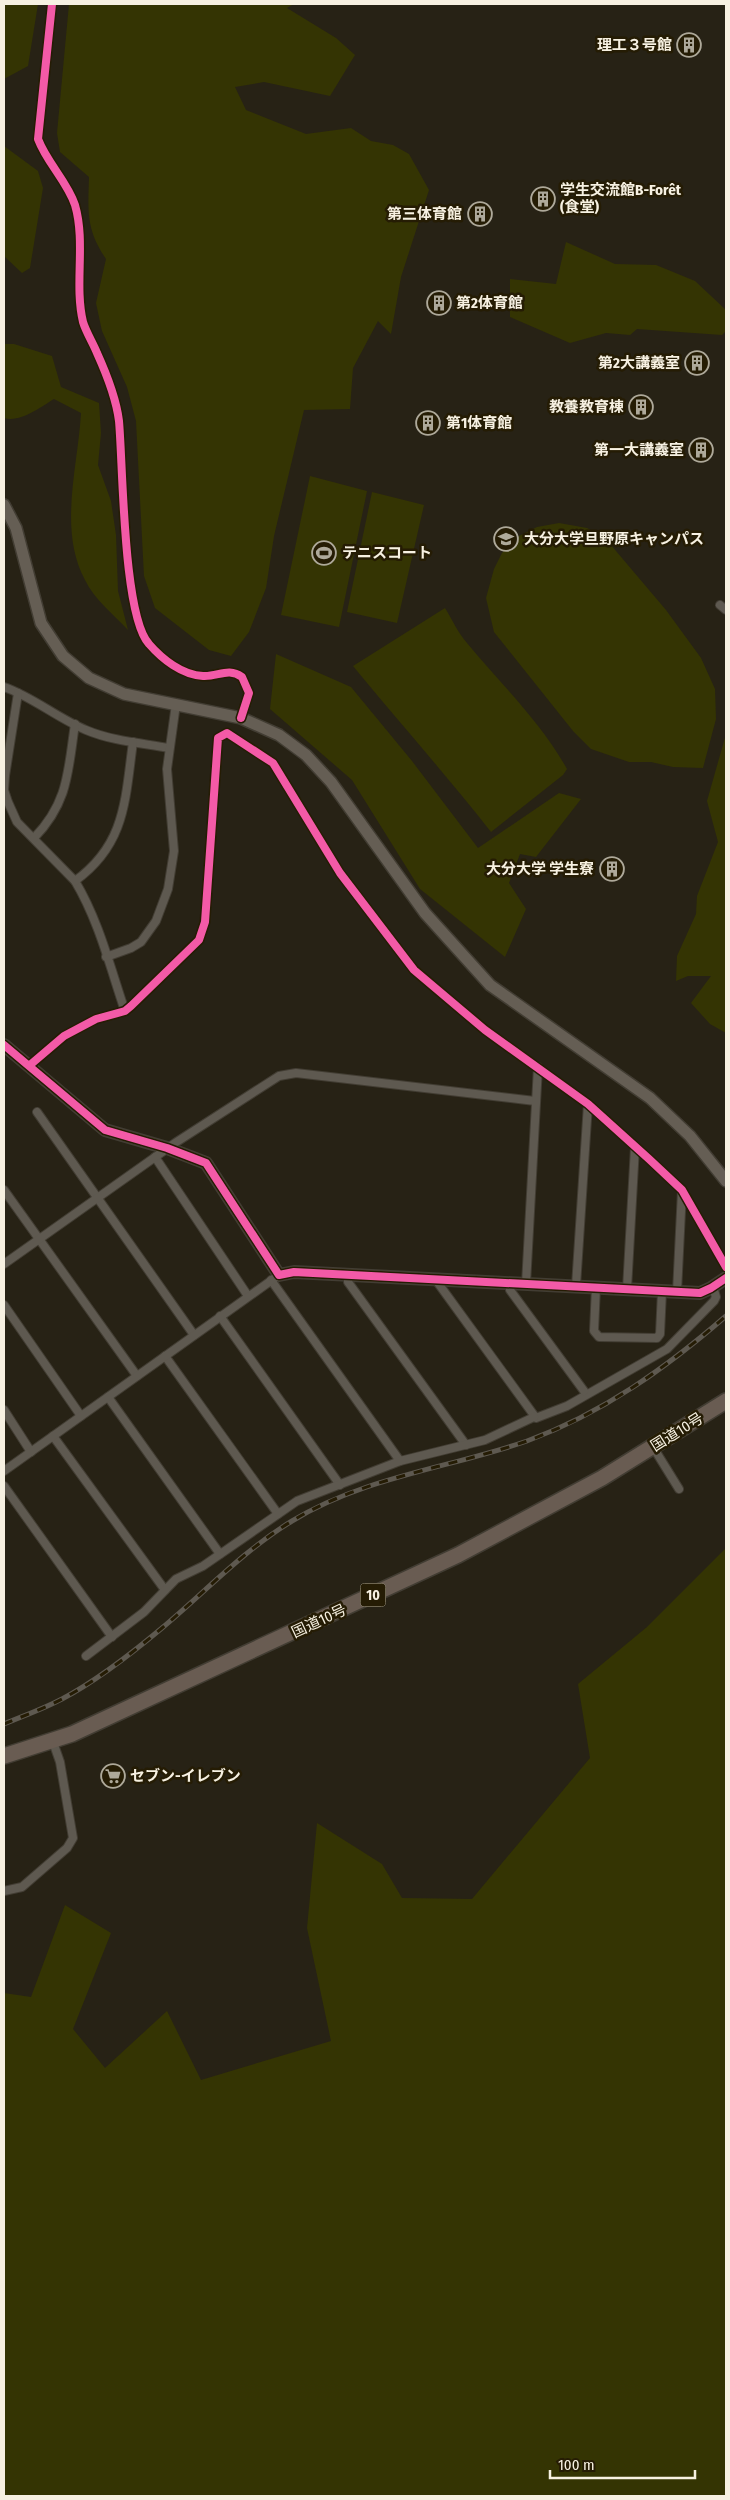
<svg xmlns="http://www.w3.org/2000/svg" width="730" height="2500" font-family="'Fira Sans Condensed','Noto Sans JP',sans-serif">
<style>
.green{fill:#343403}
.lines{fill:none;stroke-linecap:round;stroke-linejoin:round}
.street-casing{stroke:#423d33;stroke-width:10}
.secondary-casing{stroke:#423d33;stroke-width:14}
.highway-casing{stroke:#423d33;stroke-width:18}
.street{stroke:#5e5950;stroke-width:8}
.secondary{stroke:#655e54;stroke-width:11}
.highway{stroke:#695c52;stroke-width:15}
.rail-casing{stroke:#5e5950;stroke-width:5}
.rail{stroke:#251c04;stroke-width:3;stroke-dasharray:9;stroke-linecap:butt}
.cycleway-casing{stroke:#251c04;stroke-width:11}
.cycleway{stroke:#f35aa7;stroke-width:8}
.labels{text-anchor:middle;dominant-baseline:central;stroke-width:5;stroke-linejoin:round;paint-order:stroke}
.shield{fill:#251c04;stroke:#b8b19f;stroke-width:1}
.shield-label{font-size:14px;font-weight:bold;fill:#f7f1e2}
.poi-label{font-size:15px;font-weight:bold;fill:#f7f1e2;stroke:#251c04;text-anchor:end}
.street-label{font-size:15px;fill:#f7f1e2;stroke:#251c04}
</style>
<rect width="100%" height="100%" fill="#272215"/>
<g class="green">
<path d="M 4,4 L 38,4 L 28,66 L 4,79 Z"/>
<path d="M 69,4 L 294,4 L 287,8 L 336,38 L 355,55 L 330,96 L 264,82 L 235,87 L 246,110 L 306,134 L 351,128 L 371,141 L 393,145 L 409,154 L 429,190 L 401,277 L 391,334 L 378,321 L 353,368 L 350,409 L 304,410 L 274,536 L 266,588 L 249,632 L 231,656 L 209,650 L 155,608 L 144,576 L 136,421 L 127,387 L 102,331 L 96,303 L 106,259 C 86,229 88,212 89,177 L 60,152 L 57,133 Z"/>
<path d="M 4,146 L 38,171 L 43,188 L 30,268 L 22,273 L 4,256 Z"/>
<path d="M 566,242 L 615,264 L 656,265 L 695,281 L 726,310 L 726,331 L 722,335 L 637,329 L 630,335 L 606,333 L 570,343 L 510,317 L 510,279 L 556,284 Z"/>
<path d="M 4,344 L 14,344 L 52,356 L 61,387 L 99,403 L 101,433 L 98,465 L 111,501 L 116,535 L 118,591 L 128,630 C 114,615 94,599 85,580 C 58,530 78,467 81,413 L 54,399 C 41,407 20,423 4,418 Z"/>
<path d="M 310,476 L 367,491 L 339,627 L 281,615 Z"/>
<path d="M 372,492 L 424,505 L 397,623 L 347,612 Z"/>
<path d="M 559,523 L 587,528 L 605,538 L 666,610 L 701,658 L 715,689 L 716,719 L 703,768 L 673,767 L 651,762 L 629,762 L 591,749 L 573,731 L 494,632 L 486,598 L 494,569 L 502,553 L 519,536 L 537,527 Z"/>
<path d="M 445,608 C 452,619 458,633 467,643 C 501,684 541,722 567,769 L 563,775 L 491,832 C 447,776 399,722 353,666 Z"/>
<path d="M 276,654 L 351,687 L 412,761 L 478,848 L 559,793 L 581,799 L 536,857 L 520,854 L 509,883 L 526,909 L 505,957 L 420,889 L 352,780 L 270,709 Z"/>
<path d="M 726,734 L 726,1033 L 710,1024 L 691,1003 L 711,976 L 688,976 L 676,981 L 677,956 L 696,914 L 697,896 L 718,842 L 707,801 Z"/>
<path d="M 726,1548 L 726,2496 L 4,2496 L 4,1993 L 31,1997 L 65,1905 L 111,1933 L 73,2029 L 105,2068 L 167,2011 L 201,2080 L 331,2041 L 307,1928 L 317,1823 L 382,1864 L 402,1898 L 472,1899 L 590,1758 L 578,1684 L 647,1627 Z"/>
</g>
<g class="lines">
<g class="street-casing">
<g id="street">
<path d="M 52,4 L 38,139 C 47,163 67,181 75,205 C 86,243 74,284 83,322 C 86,332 93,343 97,353 C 107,375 116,397 119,421 C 123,465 123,616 149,644 C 162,659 182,675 203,676 C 218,677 228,667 242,677 L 249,693 L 241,718"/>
<path d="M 720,605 L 726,610"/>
<path d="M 4,687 C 33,697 57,718 86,730 C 112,741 141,743 169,748"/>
<path d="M 18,693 L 5,776 L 4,790 L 8,802 L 17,822 L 75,881 C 99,921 110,967 125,1011"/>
<path d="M 34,838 C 69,802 68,770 75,724"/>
<path d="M 75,881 C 126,844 125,800 133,742"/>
<path d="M 106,957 L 131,948 L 141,942 L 156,921 L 168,889 L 174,851 L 167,769 L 176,704"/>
<path d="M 30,1065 L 64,1036 L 96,1019 L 125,1011 L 131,1006 L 199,940 L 205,922 L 218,738 L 227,733 L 273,763 L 340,873 L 414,970 L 485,1030 L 588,1104 L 649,1159 L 682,1190 L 726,1267"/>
<path d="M 37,1112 L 194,1335"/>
<path d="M 155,1157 L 248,1296"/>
<path d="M 4,1190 L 137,1376"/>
<path d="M 4,1264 L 175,1143 L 279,1076 L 296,1073 L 535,1101"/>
<path d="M 348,1274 L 348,1282 L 466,1445"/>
<path d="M 438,1279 L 438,1283 L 536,1418 L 567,1406 L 667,1349 L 714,1301 L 716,1297 L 713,1287"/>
<path d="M 271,1280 L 400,1461"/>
<path d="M 509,1283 L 510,1290 L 584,1391"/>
<path d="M 526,1284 L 538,1067"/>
<path d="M 576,1286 L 588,1104"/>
<path d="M 596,1287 L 594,1331 L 599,1337 L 657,1338 L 660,1334 L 662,1291"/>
<path d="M 627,1289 L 635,1147"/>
<path d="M 677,1292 L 682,1191"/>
<path d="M 4,1305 L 81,1416"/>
<path d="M 220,1316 L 340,1485"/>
<path d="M 165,1356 L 278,1514"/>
<path d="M 108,1397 L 220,1554"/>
<path d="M 4,1410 L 31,1452"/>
<path d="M 53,1436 L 165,1590"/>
<path d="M 653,1447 L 679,1489"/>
<path d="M 4,1471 L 279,1275"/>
<path d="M 4,1486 L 112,1637"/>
<path d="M 86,1656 L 144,1612 L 176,1579 L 203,1566 L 297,1501 L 400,1461 L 485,1440 L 534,1417"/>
<path d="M 4,1891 L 22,1887 L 67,1848 L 73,1838 L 60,1762 L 53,1742"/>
</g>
</g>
<g class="secondary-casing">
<g id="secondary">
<path d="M 4,505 L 16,528 L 41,623 L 63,656 L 89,678 L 124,694 L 241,718 L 279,735 L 306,755 L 331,782 L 425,913 L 490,985 L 650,1098 L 690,1136 L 726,1181"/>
<path d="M 4,1045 L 105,1130 L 167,1148 L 206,1163 L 279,1275 L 294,1272 L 700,1293 L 711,1288 L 726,1278"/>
</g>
</g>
<g class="highway-casing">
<path id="highway" d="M 4,1756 L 72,1734 L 458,1555 L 602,1478 L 726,1401"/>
</g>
<use href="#street" class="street"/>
<use href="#secondary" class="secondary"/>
<use href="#highway" class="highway"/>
<g class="rail-casing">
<path id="rail" d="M 4,1724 C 23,1716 43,1709 62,1699 C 98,1680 131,1654 162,1628 C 204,1593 244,1550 292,1521 C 364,1477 449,1468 527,1441 C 603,1413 666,1368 726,1316"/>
</g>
<use href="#rail" class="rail"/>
<g class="cycleway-casing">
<g id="cycleway">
<path d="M 52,4 L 38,139 C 47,163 67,181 75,205 C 86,243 74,284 83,322 C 86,332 93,343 97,353 C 107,375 116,397 119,421 C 123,465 123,616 149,644 C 162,659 182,675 203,676 C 218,677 228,667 242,677 L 249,693 L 241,718"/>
<path d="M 4,1045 L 105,1130 L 167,1148 L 206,1163 L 279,1275 L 294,1272 L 700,1293 L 711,1288 L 726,1278"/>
<path d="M 30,1065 L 64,1036 L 96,1019 L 125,1011 L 131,1006 L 199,940 L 205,922 L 218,738 L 227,733 L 273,763 L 340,873 L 414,970 L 485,1030 L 588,1104 L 649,1159 L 682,1190 L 726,1267"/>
</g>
</g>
<use href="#cycleway" class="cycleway"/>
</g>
<defs>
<g id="building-ring" transform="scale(1.25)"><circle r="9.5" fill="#251c04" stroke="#aea99a" stroke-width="1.5"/><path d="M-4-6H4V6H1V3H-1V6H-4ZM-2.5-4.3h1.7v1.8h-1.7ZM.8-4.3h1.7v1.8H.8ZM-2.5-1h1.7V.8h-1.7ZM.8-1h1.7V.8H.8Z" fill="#aea99a"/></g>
<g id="university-ring" transform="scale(1.25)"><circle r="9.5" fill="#251c04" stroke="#aea99a" stroke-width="1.5"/><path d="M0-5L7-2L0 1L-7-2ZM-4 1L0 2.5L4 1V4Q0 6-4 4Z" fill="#aea99a"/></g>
<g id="stadium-ring" transform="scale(1.25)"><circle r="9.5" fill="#251c04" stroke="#aea99a" stroke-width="1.5"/><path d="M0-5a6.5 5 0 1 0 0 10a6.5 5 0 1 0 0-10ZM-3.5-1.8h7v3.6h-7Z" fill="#aea99a"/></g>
<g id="supermarket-ring" transform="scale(1.25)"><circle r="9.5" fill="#251c04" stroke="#aea99a" stroke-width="1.5"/><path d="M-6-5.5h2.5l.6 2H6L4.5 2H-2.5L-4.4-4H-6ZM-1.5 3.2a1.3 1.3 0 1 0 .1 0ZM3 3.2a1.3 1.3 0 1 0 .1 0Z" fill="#aea99a"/></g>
</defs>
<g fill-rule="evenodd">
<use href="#building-ring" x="689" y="45"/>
<use href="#building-ring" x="543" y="199"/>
<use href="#building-ring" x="480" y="214"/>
<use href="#building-ring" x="439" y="303"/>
<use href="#building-ring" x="697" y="363"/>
<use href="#building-ring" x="641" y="407"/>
<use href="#building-ring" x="428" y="423"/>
<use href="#building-ring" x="701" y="450"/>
<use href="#university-ring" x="506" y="539"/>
<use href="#stadium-ring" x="324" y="553"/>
<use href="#building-ring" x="612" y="869"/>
<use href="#supermarket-ring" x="113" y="1776"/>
</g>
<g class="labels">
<rect class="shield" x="360.5" y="1583.5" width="25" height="23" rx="4"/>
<g class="shield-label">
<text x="373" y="1595">10</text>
</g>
<g class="poi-label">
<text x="672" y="45">理工３号館</text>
<text x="560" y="190" text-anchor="start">学生交流館B-Forêt<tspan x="560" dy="17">(食堂)</tspan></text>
<text x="462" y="214">第三体育館</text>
<text x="456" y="303" text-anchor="start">第2体育館</text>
<text x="680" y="363">第2大講義室</text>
<text x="624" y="407">教養教育棟</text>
<text x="446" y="423" text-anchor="start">第1体育館</text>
<text x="684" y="450">第一大講義室</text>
<text x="524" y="539" text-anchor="start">大分大学旦野原キャンパス</text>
<text x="342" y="553" text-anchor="start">テニスコート</text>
<text x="594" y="869">大分大学 学生寮</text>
<text x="130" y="1776" text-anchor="start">セブン-イレブン</text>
</g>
<g class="street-label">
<text transform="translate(677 1432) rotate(-32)">国道10号</text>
<text transform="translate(319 1621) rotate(-25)">国道10号</text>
</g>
</g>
<rect width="730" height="2500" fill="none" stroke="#f7f1e2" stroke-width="10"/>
<path d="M550 2470v8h145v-8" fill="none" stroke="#f7f1e2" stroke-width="2.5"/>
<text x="558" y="2470" font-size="15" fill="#f7f1e2" stroke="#251c04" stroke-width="4" paint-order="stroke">100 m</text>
</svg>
